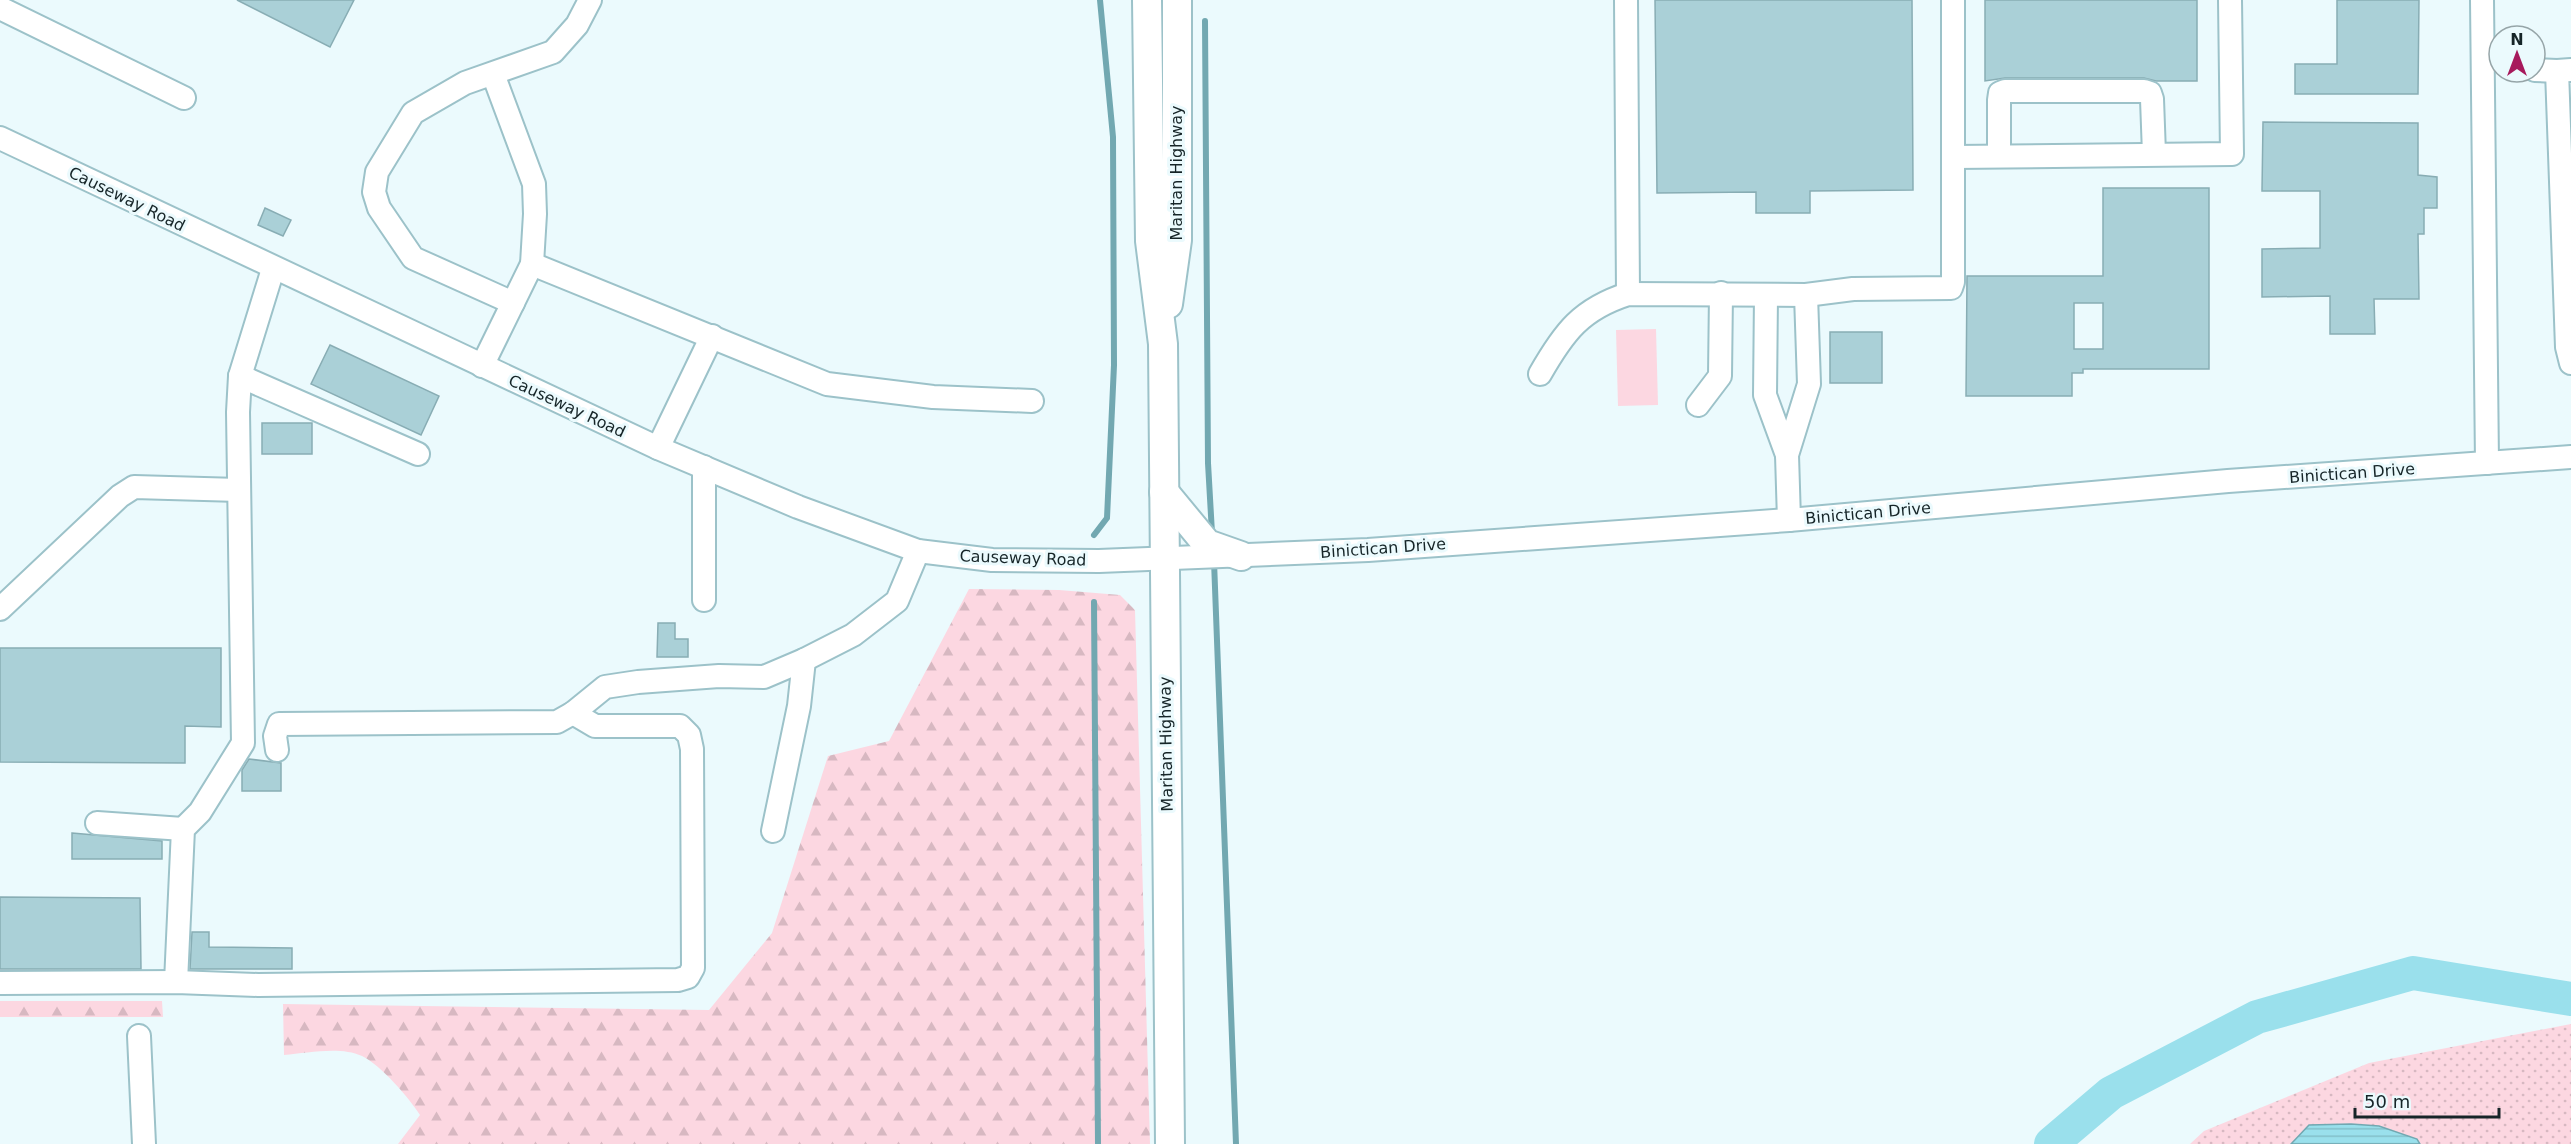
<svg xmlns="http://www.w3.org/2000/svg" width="2571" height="1144" font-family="'DejaVu Sans',sans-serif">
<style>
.grass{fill:url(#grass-dots)}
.forest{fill:url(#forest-firs)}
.green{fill:#fcd7e1}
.water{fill:url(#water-rules);stroke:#72a8b1;stroke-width:1.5}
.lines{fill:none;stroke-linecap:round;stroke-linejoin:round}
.stream{stroke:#72a8b1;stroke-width:6}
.river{stroke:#9ae0ec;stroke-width:34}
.building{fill:#aad0d7;stroke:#88adb4;stroke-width:1.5;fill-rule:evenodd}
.minor-casing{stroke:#9cc2c9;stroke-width:26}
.major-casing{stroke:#9cc2c9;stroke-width:32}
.minor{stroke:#fff;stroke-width:22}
.major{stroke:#fff;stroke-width:28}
.labels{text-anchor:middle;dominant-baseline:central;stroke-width:6;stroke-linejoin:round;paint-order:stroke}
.street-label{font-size:16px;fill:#162528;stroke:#ebfafd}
</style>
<defs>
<pattern id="grass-dots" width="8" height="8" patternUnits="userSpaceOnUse" patternTransform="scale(1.5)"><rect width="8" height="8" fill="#fcd7e1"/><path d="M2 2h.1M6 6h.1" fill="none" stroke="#d7b8c1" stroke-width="1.8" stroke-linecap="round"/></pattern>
<pattern id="forest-firs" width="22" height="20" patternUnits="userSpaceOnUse" patternTransform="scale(1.5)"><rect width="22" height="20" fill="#fcd7e1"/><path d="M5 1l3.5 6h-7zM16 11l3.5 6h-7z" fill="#d7b8c1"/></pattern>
<pattern id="water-rules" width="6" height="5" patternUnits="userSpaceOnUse" patternTransform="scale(1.5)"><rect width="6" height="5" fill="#9ae0ec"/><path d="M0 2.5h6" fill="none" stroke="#84c0ca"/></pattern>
</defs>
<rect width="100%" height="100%" fill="#ebfafd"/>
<path class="grass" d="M 2571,1024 L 2571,1144 L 2190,1144 L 2204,1131 L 2369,1063 Z"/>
<g class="forest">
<path d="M 969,589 L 1059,590 L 1120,595 L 1135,610 L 1150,1144 L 398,1144 L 420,1115 C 410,1099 381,1065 362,1056 C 340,1046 308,1053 284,1055 L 283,1004 L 709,1010 L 772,933 L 828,756 L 889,741 Z"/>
<path d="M 0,1001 L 162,1001 L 163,1017 L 0,1017 Z"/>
</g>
<path class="green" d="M 1656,329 L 1658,405 L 1618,406 L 1616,330 Z"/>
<path class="water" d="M 2351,1124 L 2379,1126 L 2417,1139 L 2420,1144 L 2291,1144 L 2309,1125 Z"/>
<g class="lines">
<g class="stream">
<path d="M 1205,21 L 1208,463 L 1212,533"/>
<path d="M 1094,535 L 1107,518 L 1114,365 L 1113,137 L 1100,0"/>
<path d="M 1214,561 L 1236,1144"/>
<path d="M 1094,602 L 1098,1144"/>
</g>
<path class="river" d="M 2051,1144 L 2111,1093 L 2257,1017 L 2413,973 L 2571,999"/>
</g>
<g class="building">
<path d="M 237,0 L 354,0 L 330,47 Z"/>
<path d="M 1655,0 L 1912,0 L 1913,190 L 1810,191 L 1810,213 L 1756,213 L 1756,192 L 1657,193 Z"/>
<path d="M 1985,0 L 2197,0 L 2197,81 L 2156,81 L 2144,78 L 2005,78 L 1985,81 Z"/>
<path d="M 2337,0 L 2419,0 L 2418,94 L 2295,94 L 2295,64 L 2337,64 Z"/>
<path d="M 2263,122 L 2418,123 L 2418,175 L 2437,177 L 2437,208 L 2424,208 L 2424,234 L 2418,234 L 2419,299 L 2374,299 L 2375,334 L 2330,334 L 2330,296 L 2262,297 L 2262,249 L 2320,248 L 2320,191 L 2262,191 Z"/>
<path d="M 2103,188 L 2209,188 L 2209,369 L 2083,369 L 2083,373 L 2072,373 L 2072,396 L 1966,396 L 1967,276 L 2103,276 ZM 2074,303 L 2103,303 L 2103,349 L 2074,349 Z"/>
<path d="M 265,208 L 291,220 L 283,236 L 258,225 Z"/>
<rect x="1830" y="332" width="52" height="51"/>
<path d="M 330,345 L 439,396 L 421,435 L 311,384 Z"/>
<rect x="262" y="423" width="50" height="31"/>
<path d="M 658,623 L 675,623 L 675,639 L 688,639 L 688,657 L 657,657 Z"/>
<path d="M 0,648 L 221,648 L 221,727 L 185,726 L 185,763 L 0,762 Z"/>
<path d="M 249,759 L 281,763 L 281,791 L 242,791 L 242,770 Z"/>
<path d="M 72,833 L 162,841 L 162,859 L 72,859 Z"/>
<path d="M 0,897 L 140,898 L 141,969 L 0,969 Z"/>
<path d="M 192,932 L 209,932 L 209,947 L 292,948 L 292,969 L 190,969 Z"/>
</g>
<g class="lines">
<g class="minor-casing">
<g id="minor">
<path d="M 1626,0 L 1628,294"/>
<path d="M 2482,0 L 2487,463"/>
<path d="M 0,8 L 184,98"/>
<path d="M 2535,70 L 2557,71"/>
<path d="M 2571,70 L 2557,71 L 2567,347 L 2571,363"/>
<path d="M 0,138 L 658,448 L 798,507 L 918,551 L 992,560 L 1099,561 L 1368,550 L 1789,520 L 2228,481 L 2571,457"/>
<path d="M 1999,156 L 1999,100 L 2000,93 L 2005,91 L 2144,91 L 2150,93 L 2152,99 L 2154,154"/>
<path d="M 1954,157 L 2232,154 L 2230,0"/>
<path d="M 532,264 L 827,384 L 933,397 L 1032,401"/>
<path d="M 1766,295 L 1765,395 L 1787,455"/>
<path d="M 513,303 L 413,258 L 379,208 L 374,192 L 377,172 L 413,113 L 465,83 L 553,52 L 577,25 L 590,0"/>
<path d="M 482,366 L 532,264 L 535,214 L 534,184 L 493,74"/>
<path d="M 1540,374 C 1564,332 1581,309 1628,294 L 1806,295 L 1853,289 L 1951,288 L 1953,282 L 1953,0"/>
<path d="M 240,376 L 418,454"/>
<path d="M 1698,405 L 1720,376 L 1721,293"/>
<path d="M 658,448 L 712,336"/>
<path d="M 704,467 L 704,600"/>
<path d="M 1789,520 L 1787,455 L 1809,384 L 1806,295"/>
<path d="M 0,609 L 120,496 L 134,487 L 239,490"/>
<path d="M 277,750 L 275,736 L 279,724 L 557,722 L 573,713 L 605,687 L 638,682 L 719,676 L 764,677 L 804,660 L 853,635 L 897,601 L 918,551"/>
<path d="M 97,823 L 183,829"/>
<path d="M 773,831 L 799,706 L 804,660"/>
<path d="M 176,982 L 183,829 L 200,812 L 243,743 L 238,412 L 240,376 L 273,269"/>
<path d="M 0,983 L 176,982 L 258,985 L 678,980 L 688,977 L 693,968 L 692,749 L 689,735 L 680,726 L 595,726 L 573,713"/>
<path d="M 139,1036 L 144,1144"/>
</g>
</g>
<g class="major-casing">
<g id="major">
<path d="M 1147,0 L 1150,241 L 1163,344 L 1170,1144"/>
<path d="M 1168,304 L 1177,240 L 1177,0"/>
<path d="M 1164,492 L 1207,544 L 1241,556"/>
</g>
</g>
<use href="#minor" class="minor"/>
<use href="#major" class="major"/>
</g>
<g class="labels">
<g class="street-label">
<text transform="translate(1176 173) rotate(-90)">Maritan Highway</text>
<text transform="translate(127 199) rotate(26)">Causeway Road</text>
<text transform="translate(567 406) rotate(25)">Causeway Road</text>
<text transform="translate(2352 473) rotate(-4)">Binictican Drive</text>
<text transform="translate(1868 513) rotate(-5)">Binictican Drive</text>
<text transform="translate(1383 548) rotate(-4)">Binictican Drive</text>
<text transform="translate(1023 558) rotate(2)">Causeway Road</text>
<text transform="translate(1166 744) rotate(-91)">Maritan Highway</text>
</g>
</g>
<g transform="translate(2517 54)"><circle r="28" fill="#ebfafd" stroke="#96a5a8" stroke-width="1.5"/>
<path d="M0-4.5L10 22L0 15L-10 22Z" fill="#a71a5c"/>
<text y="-9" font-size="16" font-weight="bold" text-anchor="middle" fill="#162528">N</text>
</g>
<path d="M2355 1108v9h144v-9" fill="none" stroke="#162528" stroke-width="3"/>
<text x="2364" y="1108" font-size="18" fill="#162528" stroke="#ebfafd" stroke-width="4.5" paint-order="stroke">50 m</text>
</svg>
